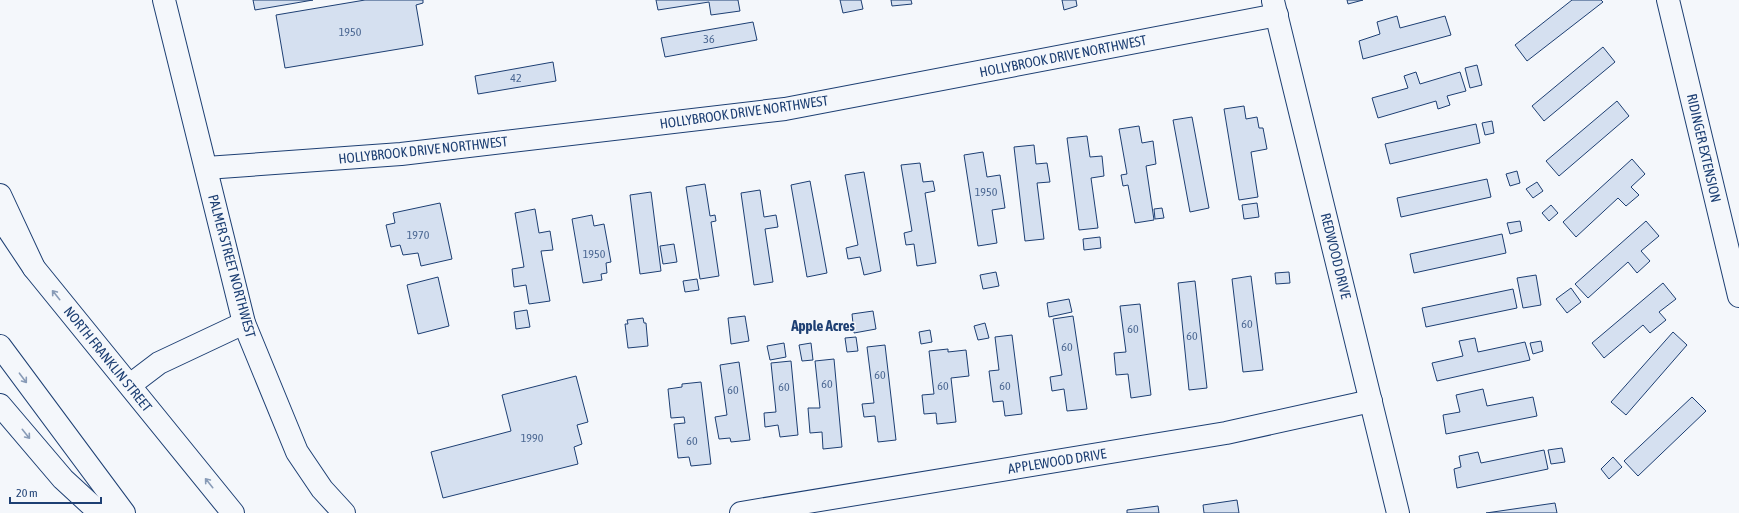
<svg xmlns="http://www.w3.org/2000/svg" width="1739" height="513" font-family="'Asap Condensed',sans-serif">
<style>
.building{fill:#d5e0f0;stroke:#1d3f73}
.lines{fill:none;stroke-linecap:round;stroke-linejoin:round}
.minor-casing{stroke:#1d3f73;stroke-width:24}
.major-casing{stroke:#1d3f73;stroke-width:24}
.highway-casing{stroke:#1d3f73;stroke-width:24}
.minor{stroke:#f4f7fb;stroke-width:22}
.major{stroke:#f4f7fb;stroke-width:22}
.highway{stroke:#f4f7fb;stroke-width:22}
.oneway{stroke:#889bb7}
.labels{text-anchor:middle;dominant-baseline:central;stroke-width:3;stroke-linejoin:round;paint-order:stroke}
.number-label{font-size:12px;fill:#4b6792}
.street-label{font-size:14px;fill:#1d3f73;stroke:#f4f7fb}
.neighbourhood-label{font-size:15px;font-weight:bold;fill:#1d3f73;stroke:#f4f7fb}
</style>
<rect width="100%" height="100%" fill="#f4f7fb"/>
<g class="building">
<path d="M 253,0 L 313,0 L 255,10 Z"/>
<path d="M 365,0 L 423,0 L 423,3 L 416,5 L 423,45 L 285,68 L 276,15 Z"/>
<path d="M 656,0 L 738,0 L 740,11 L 711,15 L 709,2 L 658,10 Z"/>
<path d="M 840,0 L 861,0 L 863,9 L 843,13 Z"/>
<path d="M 891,0 L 911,0 L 912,4 L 892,6 Z"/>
<path d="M 1062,0 L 1076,0 L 1077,6 L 1064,10 Z"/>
<path d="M 1347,0 L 1363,0 L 1348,4 Z"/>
<path d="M 1572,0 L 1601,0 L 1603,2 L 1527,61 L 1515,45 Z"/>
<path d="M 1397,16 L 1400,28 L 1445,16 L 1451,35 L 1363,59 L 1359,41 L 1380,34 L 1377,22 Z"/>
<path d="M 753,22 L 757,40 L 665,57 L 661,38 Z"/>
<path d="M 1603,47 L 1615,62 L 1544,121 L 1532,106 Z"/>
<path d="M 553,62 L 556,81 L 478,94 L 475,76 Z"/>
<path d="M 1477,65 L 1482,85 L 1470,88 L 1465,68 Z"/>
<path d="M 1416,72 L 1420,84 L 1460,72 L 1466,91 L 1447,96 L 1450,105 L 1438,109 L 1436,101 L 1378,118 L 1372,98 L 1408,88 L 1404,76 Z"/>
<path d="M 1617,101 L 1629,116 L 1559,176 L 1546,161 Z"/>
<path d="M 1244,106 L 1246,119 L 1257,117 L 1259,128 L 1263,128 L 1267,149 L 1251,152 L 1258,197 L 1239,200 L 1224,109 Z"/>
<path d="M 1192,117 L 1209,208 L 1190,212 L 1173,120 Z"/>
<path d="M 1492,121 L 1494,133 L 1485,135 L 1482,123 Z"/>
<path d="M 1476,124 L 1480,143 L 1390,164 L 1385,144 Z"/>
<path d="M 1139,126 L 1142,143 L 1153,141 L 1156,164 L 1146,166 L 1154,220 L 1135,223 L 1128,185 L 1123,186 L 1121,175 L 1127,174 L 1119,129 Z"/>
<path d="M 1087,136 L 1090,157 L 1102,156 L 1104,176 L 1091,178 L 1098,228 L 1079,230 L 1067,138 Z"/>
<path d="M 1034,145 L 1036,164 L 1047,163 L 1050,182 L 1037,183 L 1044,239 L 1025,241 L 1014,147 Z"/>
<path d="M 983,152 L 987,177 L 1000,175 L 1005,208 L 992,210 L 997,243 L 978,246 L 964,155 Z"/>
<path d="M 1632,159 L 1645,174 L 1631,187 L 1639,195 L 1626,206 L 1618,198 L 1576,237 L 1563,222 Z"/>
<path d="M 920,163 L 923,182 L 933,181 L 935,191 L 925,193 L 936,263 L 917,266 L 914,244 L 906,245 L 904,233 L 912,231 L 901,165 Z"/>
<path d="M 1517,171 L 1520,183 L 1510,186 L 1506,174 Z"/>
<path d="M 864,172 L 881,271 L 864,275 L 860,257 L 848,259 L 846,248 L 858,245 L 845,175 Z"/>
<path d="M 1487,179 L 1491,197 L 1401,217 L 1397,198 Z"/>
<path d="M 810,181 L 827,273 L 807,277 L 791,185 Z"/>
<path d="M 1537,182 L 1543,191 L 1533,198 L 1526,189 Z"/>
<path d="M 705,184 L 710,216 L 715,215 L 716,221 L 711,222 L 719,276 L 700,279 L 686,187 Z"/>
<path d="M 760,190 L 764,217 L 776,215 L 778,227 L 765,229 L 773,282 L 754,285 L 741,193 Z"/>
<path d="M 651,192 L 661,271 L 640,274 L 630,195 Z"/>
<path d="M 440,203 L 452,259 L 421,266 L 418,253 L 403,255 L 400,245 L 391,247 L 386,225 L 395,223 L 393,213 Z"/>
<path d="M 1257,203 L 1259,217 L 1244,219 L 1242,205 Z"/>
<path d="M 1551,205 L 1558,213 L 1549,221 L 1542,213 Z"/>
<path d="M 1162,208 L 1164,218 L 1155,219 L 1154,209 Z"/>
<path d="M 535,209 L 539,233 L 550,231 L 553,250 L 541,251 L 550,301 L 529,304 L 526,285 L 514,287 L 512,269 L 524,267 L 515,213 Z"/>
<path d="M 592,215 L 594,226 L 604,224 L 611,262 L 606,263 L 607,273 L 601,274 L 602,280 L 583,283 L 572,219 Z"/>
<path d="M 1520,221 L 1522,231 L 1510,234 L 1507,223 Z"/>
<path d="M 1646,221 L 1659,236 L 1641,251 L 1650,261 L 1637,273 L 1628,262 L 1588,298 L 1575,284 Z"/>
<path d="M 1502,234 L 1506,253 L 1414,273 L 1410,254 Z"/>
<path d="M 1100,237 L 1101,248 L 1084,250 L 1083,239 Z"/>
<path d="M 674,244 L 677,262 L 663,264 L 660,246 Z"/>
<path d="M 996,272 L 999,286 L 983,289 L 980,275 Z"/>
<path d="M 1289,272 L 1290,283 L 1276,284 L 1275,273 Z"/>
<path d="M 1536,275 L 1541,305 L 1523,308 L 1517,278 Z"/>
<path d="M 1251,276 L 1263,370 L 1243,372 L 1232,279 Z"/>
<path d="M 438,277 L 449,326 L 418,334 L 407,285 Z"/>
<path d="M 697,279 L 699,290 L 685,292 L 683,281 Z"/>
<path d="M 1195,281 L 1207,388 L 1189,390 L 1178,283 Z"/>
<path d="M 1663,283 L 1676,299 L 1659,312 L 1666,320 L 1650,333 L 1643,325 L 1604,358 L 1592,343 Z"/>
<path d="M 1571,288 L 1581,302 L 1567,313 L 1556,299 Z"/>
<path d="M 1513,289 L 1517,308 L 1426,327 L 1422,308 Z"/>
<path d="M 1069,299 L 1072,312 L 1049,317 L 1047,303 Z"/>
<path d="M 1140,304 L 1151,395 L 1131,398 L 1128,374 L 1116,375 L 1114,353 L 1126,352 L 1120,306 Z"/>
<path d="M 527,310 L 530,327 L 516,329 L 514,312 Z"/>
<path d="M 873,311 L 876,329 L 854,333 L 852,314 Z"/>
<path d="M 745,316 L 749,341 L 731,344 L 728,318 Z"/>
<path d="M 1073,316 L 1087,409 L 1067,411 L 1064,389 L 1052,391 L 1050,377 L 1062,375 L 1053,319 Z"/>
<path d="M 643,318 L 644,323 L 646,323 L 648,346 L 628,348 L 625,324 L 628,324 L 627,320 Z"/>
<path d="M 985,323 L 989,338 L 978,340 L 974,326 Z"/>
<path d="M 930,330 L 932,342 L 921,344 L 919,332 Z"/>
<path d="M 1673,332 L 1687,345 L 1626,415 L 1611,402 Z"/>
<path d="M 1012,335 L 1022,414 L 1005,416 L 1003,401 L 993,402 L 989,371 L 999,370 L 995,337 Z"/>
<path d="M 856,337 L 858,351 L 847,352 L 845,338 Z"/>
<path d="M 1475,338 L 1478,352 L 1525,342 L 1530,360 L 1437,381 L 1432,363 L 1463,356 L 1459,341 Z"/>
<path d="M 1541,341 L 1543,351 L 1533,354 L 1530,343 Z"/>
<path d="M 784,343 L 786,357 L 770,360 L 767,346 Z"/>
<path d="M 811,343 L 813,360 L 802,361 L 799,345 Z"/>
<path d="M 885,345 L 896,440 L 878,442 L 875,416 L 864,417 L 862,404 L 874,403 L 867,347 Z"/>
<path d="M 948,349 L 948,352 L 966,350 L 969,376 L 951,378 L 956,422 L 937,424 L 936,413 L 924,414 L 922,395 L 934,394 L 929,351 Z"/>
<path d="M 834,359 L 842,447 L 823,449 L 822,432 L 810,433 L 808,408 L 820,408 L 815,361 Z"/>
<path d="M 791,361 L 798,435 L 780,437 L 778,425 L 765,427 L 764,413 L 776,412 L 771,363 Z"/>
<path d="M 739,362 L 750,440 L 731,442 L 730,438 L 719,439 L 715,417 L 727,415 L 720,365 Z"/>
<path d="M 576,376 L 588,422 L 577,425 L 582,444 L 574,447 L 578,464 L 443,498 L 431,452 L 511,431 L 502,395 Z"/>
<path d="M 701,382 L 711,464 L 691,466 L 689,457 L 678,458 L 674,424 L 685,423 L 684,417 L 671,418 L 668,389 L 682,387 L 682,384 Z"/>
<path d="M 1483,389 L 1487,406 L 1533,397 L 1537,416 L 1446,434 L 1443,415 L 1460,412 L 1456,395 Z"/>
<path d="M 1692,397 L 1706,411 L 1638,476 L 1624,461 Z"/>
<path d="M 1562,448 L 1565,462 L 1551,464 L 1548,450 Z"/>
<path d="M 1544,450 L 1548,469 L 1457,488 L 1454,469 L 1461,467 L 1459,456 L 1478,452 L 1481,463 Z"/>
<path d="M 1613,457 L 1622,467 L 1609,479 L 1601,469 Z"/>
<path d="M 1237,500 L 1239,513 L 1204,513 L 1203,505 Z"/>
<path d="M 1555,503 L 1557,513 L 1486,513 Z"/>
<path d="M 1158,506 L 1159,513 L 1127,513 L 1127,510 Z"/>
</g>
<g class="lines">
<g class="minor-casing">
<g id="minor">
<path d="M 164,0 L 244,323 L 297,452 L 322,489 L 344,513"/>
<path d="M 1668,0 L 1739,296"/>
<path d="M 1273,1 L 1398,513"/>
<path d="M 206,168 L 401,154 L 785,109 L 1277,15"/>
<path d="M 130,385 L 159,363 L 244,323"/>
<path d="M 741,513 L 1226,433 L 1371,401"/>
</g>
</g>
<g class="major-casing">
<g id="major">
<path d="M 0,195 L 34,268 L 233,513"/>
<path d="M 0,405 L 63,479 L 100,513"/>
</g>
</g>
<g class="highway-casing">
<g id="highway">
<path d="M 0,217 L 34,268"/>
<path d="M 0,346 L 124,513"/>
</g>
</g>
<use href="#minor" class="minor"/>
<use href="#major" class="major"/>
<use href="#highway" class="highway"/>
</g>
<defs><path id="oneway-shaft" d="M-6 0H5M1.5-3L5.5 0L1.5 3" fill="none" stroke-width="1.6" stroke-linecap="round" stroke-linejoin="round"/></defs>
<g class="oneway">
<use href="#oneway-shaft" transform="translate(56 295) rotate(-129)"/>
<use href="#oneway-shaft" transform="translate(23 378) rotate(53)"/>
<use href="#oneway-shaft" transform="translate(26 434) rotate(51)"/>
<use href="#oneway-shaft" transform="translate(209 483) rotate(-129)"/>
</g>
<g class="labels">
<g class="number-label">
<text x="350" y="32">1950</text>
<text x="709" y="39">36</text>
<text x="516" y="78">42</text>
<text x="986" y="192">1950</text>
<text x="418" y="235">1970</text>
<text x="594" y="254">1950</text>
<text x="1247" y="324">60</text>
<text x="1133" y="329">60</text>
<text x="1192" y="336">60</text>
<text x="1067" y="347">60</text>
<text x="880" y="375">60</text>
<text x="827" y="384">60</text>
<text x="943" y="386">60</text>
<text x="1005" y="386">60</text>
<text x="784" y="387">60</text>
<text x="733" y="390">60</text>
<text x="532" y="438">1990</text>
<text x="692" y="441">60</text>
</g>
<g class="street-label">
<text transform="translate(1063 56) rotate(-11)">HOLLYBROOK DRIVE NORTHWEST</text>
<text transform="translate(744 112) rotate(-8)">HOLLYBROOK DRIVE NORTHWEST</text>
<text transform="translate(1704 148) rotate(77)">RIDINGER EXTENSION</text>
<text transform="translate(423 150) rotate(-6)">HOLLYBROOK DRIVE NORTHWEST</text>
<text transform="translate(1336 256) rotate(76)">REDWOOD DRIVE</text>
<text transform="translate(232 266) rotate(75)">PALMER STREET NORTHWEST</text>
<text transform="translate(108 359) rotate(51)">NORTH FRANKLIN STREET</text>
<text transform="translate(1057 461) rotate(-9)">APPLEWOOD DRIVE</text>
</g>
<g class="neighbourhood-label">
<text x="823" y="325">Apple Acres</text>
</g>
</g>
<path d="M10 497v6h91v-6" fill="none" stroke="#1d3f73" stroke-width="2"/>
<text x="16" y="497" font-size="12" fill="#1d3f73" stroke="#f4f7fb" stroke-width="3" paint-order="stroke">20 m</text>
</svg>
